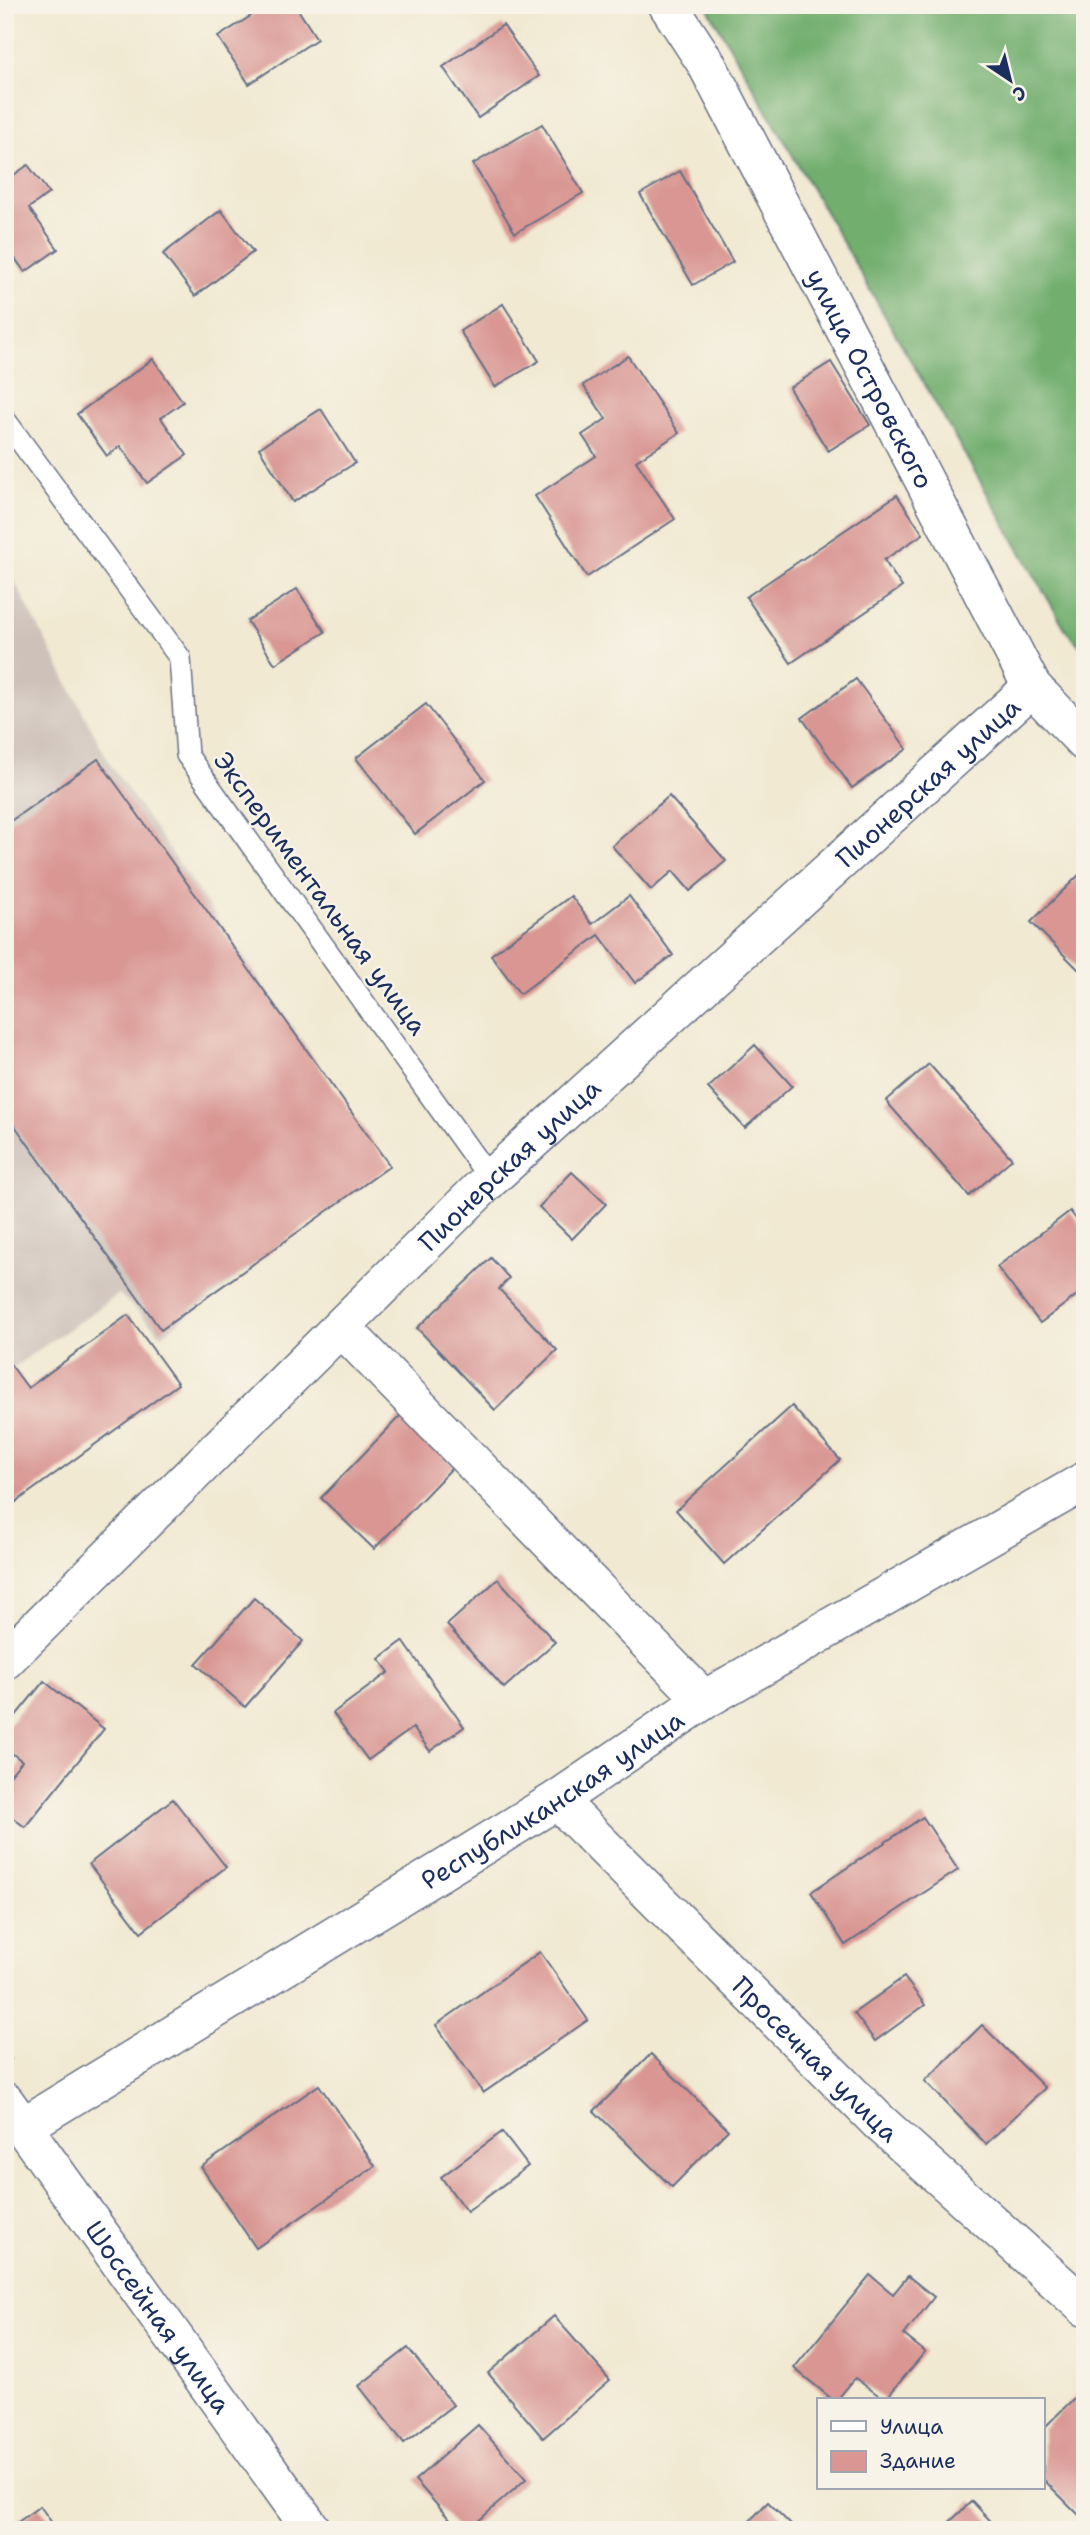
<svg xmlns="http://www.w3.org/2000/svg" width="1090" height="2535" font-family="'Shantell Sans',sans-serif">
<style>
.industrial{fill:#cec1ba}
.forest{fill:#72ae6e;stroke:#466e66;stroke-width:2}
.building{fill:#d99693}
.lines{fill:none;stroke-linecap:round;stroke-linejoin:round}
.service-casing{stroke:#667087;stroke-width:24}
.minor-casing{stroke:#667087;stroke-width:41}
.tertiary-casing{stroke:#667087;stroke-width:41}
.secondary-casing{stroke:#667087;stroke-width:41}
.path{stroke:#667087;stroke-width:4.5;stroke-dasharray:2 5;stroke-linecap:butt}
.service{stroke:#fff;stroke-width:21}
.minor{stroke:#fff;stroke-width:38}
.tertiary{stroke:#fff;stroke-width:38}
.secondary{stroke:#fff;stroke-width:38}
.labels{text-anchor:middle;dominant-baseline:central;stroke-width:5;stroke-linejoin:round;paint-order:stroke}
.street-label{font-size:26px;fill:#1b2f5e;stroke:#f7f3e8}
</style>
<rect width="100%" height="100%" fill="#f7f3e8"/>
<filter id="ink" filterUnits="userSpaceOnUse"><feTurbulence type="fractalNoise" baseFrequency=".0143" numOctaves="2"/><feDisplacementMap in="SourceGraphic" scale="14" xChannelSelector="R" yChannelSelector="G"/><feConvolveMatrix kernelMatrix="1 2 1 2 8 2 1 2 1" color-interpolation-filters="sRGB"/></filter>
<filter id="wash" filterUnits="userSpaceOnUse"><feTurbulence type="fractalNoise" baseFrequency=".00686" numOctaves="4" result="noise"/><feDisplacementMap in="SourceGraphic" scale="28" xChannelSelector="R" yChannelSelector="G"/><feGaussianBlur stdDeviation="1.57" result="paint"/><feColorMatrix in="noise" values="0 0 0 0 0 0 0 0 0 0 0 0 0 0 0 0 0 1.4 0 .05"/><feComposite in="paint" operator="in"/></filter>
<g filter="url(#wash)">
<rect width="100%" height="100%" fill="#f1e9d2"/>
<path class="industrial" d="M 5,563 L 111,766 L 387,1163 L 162,1335 L 119,1294 L 5,1373 Z"/>
<path class="forest" d="M 706,5 L 1085,5 L 1085,651 L 1067,632 Z"/>
<g id="blocks">
<g class="building">
<path d="M 268,5 L 295,5 L 317,39 L 249,84 L 218,37 Z"/>
<path d="M 503,25 L 539,76 L 478,118 L 443,67 Z"/>
<path d="M 542,124 L 583,193 L 515,233 L 473,164 Z"/>
<path d="M 28,165 L 49,193 L 29,208 L 58,249 L 25,272 L 5,245 L 5,181 Z"/>
<path d="M 680,171 L 733,262 L 693,285 L 640,194 Z"/>
<path d="M 221,210 L 253,252 L 195,296 L 163,254 Z"/>
<path d="M 503,304 L 539,361 L 495,387 L 460,331 Z"/>
<path d="M 628,356 L 679,433 L 636,461 L 675,519 L 587,577 L 535,496 L 596,456 L 582,435 L 606,419 L 583,385 Z"/>
<path d="M 153,359 L 183,402 L 161,418 L 187,455 L 147,483 L 120,446 L 107,456 L 77,414 Z"/>
<path d="M 831,362 L 870,425 L 828,451 L 789,388 Z"/>
<path d="M 321,409 L 355,463 L 293,502 L 259,448 Z"/>
<path d="M 897,495 L 923,534 L 884,560 L 902,587 L 791,663 L 746,597 Z"/>
<path d="M 297,589 L 325,632 L 275,664 L 247,621 Z"/>
<path d="M 856,679 L 907,749 L 852,788 L 802,718 Z"/>
<path d="M 426,704 L 485,780 L 415,834 L 356,758 Z"/>
<path d="M 98,759 L 390,1166 L 161,1330 L 5,1112 L 5,825 Z"/>
<path d="M 669,796 L 726,861 L 690,891 L 673,871 L 651,890 L 612,846 Z"/>
<path d="M 1085,869 L 1085,976 L 1031,922 Z"/>
<path d="M 571,896 L 592,924 L 629,896 L 673,955 L 635,983 L 599,935 L 520,994 L 491,955 Z"/>
<path d="M 755,1045 L 792,1086 L 745,1128 L 708,1088 Z"/>
<path d="M 929,1064 L 1012,1159 L 969,1196 L 886,1101 Z"/>
<path d="M 572,1172 L 606,1204 L 572,1239 L 539,1207 Z"/>
<path d="M 1070,1211 L 1085,1231 L 1085,1289 L 1040,1323 L 997,1267 Z"/>
<path d="M 491,1258 L 509,1278 L 499,1289 L 557,1350 L 495,1410 L 417,1328 Z"/>
<path d="M 128,1315 L 178,1384 L 5,1510 L 5,1357 L 28,1388 Z"/>
<path d="M 792,1406 L 840,1460 L 724,1564 L 676,1510 Z"/>
<path d="M 402,1414 L 455,1465 L 374,1549 L 321,1498 Z"/>
<path d="M 498,1579 L 555,1642 L 504,1688 L 447,1625 Z"/>
<path d="M 254,1598 L 303,1641 L 245,1707 L 196,1664 Z"/>
<path d="M 403,1641 L 464,1727 L 430,1751 L 413,1728 L 368,1760 L 333,1713 L 389,1672 L 379,1659 Z"/>
<path d="M 44,1681 L 104,1729 L 25,1827 L 5,1812 L 5,1781 L 22,1761 L 5,1748 L 5,1729 Z"/>
<path d="M 173,1799 L 226,1867 L 141,1932 L 89,1864 Z"/>
<path d="M 923,1817 L 958,1870 L 845,1945 L 811,1892 Z"/>
<path d="M 540,1952 L 588,2020 L 483,2093 L 436,2025 Z"/>
<path d="M 904,1977 L 925,2005 L 875,2041 L 854,2013 Z"/>
<path d="M 982,2025 L 1045,2088 L 986,2144 L 925,2081 Z"/>
<path d="M 651,2054 L 728,2130 L 672,2187 L 594,2111 Z"/>
<path d="M 319,2085 L 375,2166 L 256,2248 L 201,2167 Z"/>
<path d="M 502,2132 L 528,2166 L 467,2212 L 441,2177 Z"/>
<path d="M 870,2275 L 893,2294 L 908,2276 L 934,2297 L 904,2335 L 925,2352 L 885,2400 L 855,2378 L 837,2400 L 833,2400 L 794,2368 Z"/>
<path d="M 554,2316 L 610,2380 L 543,2438 L 488,2373 Z"/>
<path d="M 408,2348 L 453,2405 L 404,2443 L 359,2386 Z"/>
<path d="M 1078,2394 L 1085,2400 L 1085,2521 L 1043,2479 L 1043,2429 Z"/>
<path d="M 478,2425 L 526,2479 L 468,2530 L 459,2530 L 415,2480 Z"/>
<path d="M 972,2501 L 999,2530 L 941,2530 Z"/>
<path d="M 768,2502 L 796,2530 L 741,2530 Z"/>
<path d="M 40,2506 L 57,2530 L 7,2530 Z"/>
</g>
</g>
</g>
<g filter="url(#ink)">
<use href="#blocks" fill-opacity="0" stroke="#667087" stroke-width="2"/>
<g class="lines">
<g class="service-casing">
<path id="service" d="M 5,420 L 180,658 L 187,755 L 490,1179"/>
</g>
<g class="minor-casing">
<g id="minor">
<path id="s1" d="M 668,5 L 706,63 L 1032,687"/>
<path d="M 342,1328 L 704,1700"/>
<path id="s2" d="M 557,1800 L 879,2122 L 1085,2307"/>
<path id="s3" d="M 24,2126 L 557,1800 L 704,1700 L 1085,1481"/>
</g>
</g>
<g class="tertiary-casing">
<g id="tertiary">
<path id="s4" d="M 5,1660 L 490,1179 L 1032,687 L 1085,742"/>
</g>
</g>
<g class="secondary-casing">
<g id="secondary">
<path id="s5" d="M 5,2102 L 312,2530"/>
</g>
</g>
<path class="path" d="M 5,2054 L 13,2064"/>
<use href="#service" class="service"/>
<use href="#minor" class="minor"/>
<use href="#tertiary" class="tertiary"/>
<use href="#secondary" class="secondary"/>
</g>
</g>
<g class="labels">
<g class="street-label">
<text stroke="none"><textPath href="#s1" startOffset="425">улица Островского</textPath></text>
<text stroke="none"><textPath href="#s4" startOffset="1274">Пионерская улица</textPath></text>
<text transform="translate(321 893) rotate(54)">Экспериментальная улица</text>
<text stroke="none"><textPath href="#s4" startOffset="707">Пионерская улица</textPath></text>
<text stroke="none"><textPath href="#s3" startOffset="621">Республиканская улица</textPath></text>
<text stroke="none"><textPath href="#s2" startOffset="366">Просечная улица</textPath></text>
<text stroke="none"><textPath href="#s5" startOffset="264">Шоссейная улица</textPath></text>
</g>
</g>
<rect width="1090" height="2535" fill="none" stroke="#f7f3e8" stroke-width="28"/>
<rect x="817" y="2398" width="228" height="91" fill="#f7f3e8" stroke="#9fa5b1" stroke-width="2"/>
<rect x="831" y="2421" width="35" height="10" fill="#ffffff" stroke="#9fa5b1" stroke-width="2"/>
<text x="880" y="2434" font-size="21" fill="#1b2f5e">Улица</text>
<rect x="831" y="2451" width="35" height="21" fill="#d99693" stroke="#9fa5b1" stroke-width="2"/>
<text x="880" y="2468" font-size="21" fill="#1b2f5e">Здание</text>
<g transform="translate(1010 80) rotate(145)" stroke="#f7f3e8" stroke-width="5" paint-order="stroke">
<path d="M0-5L12 26L0 18L-12 26Z" fill="#1b2f5e"/>
<text y="-10" font-size="19" font-weight="bold" text-anchor="middle" fill="#1b2f5e">С</text>
</g>
</svg>
